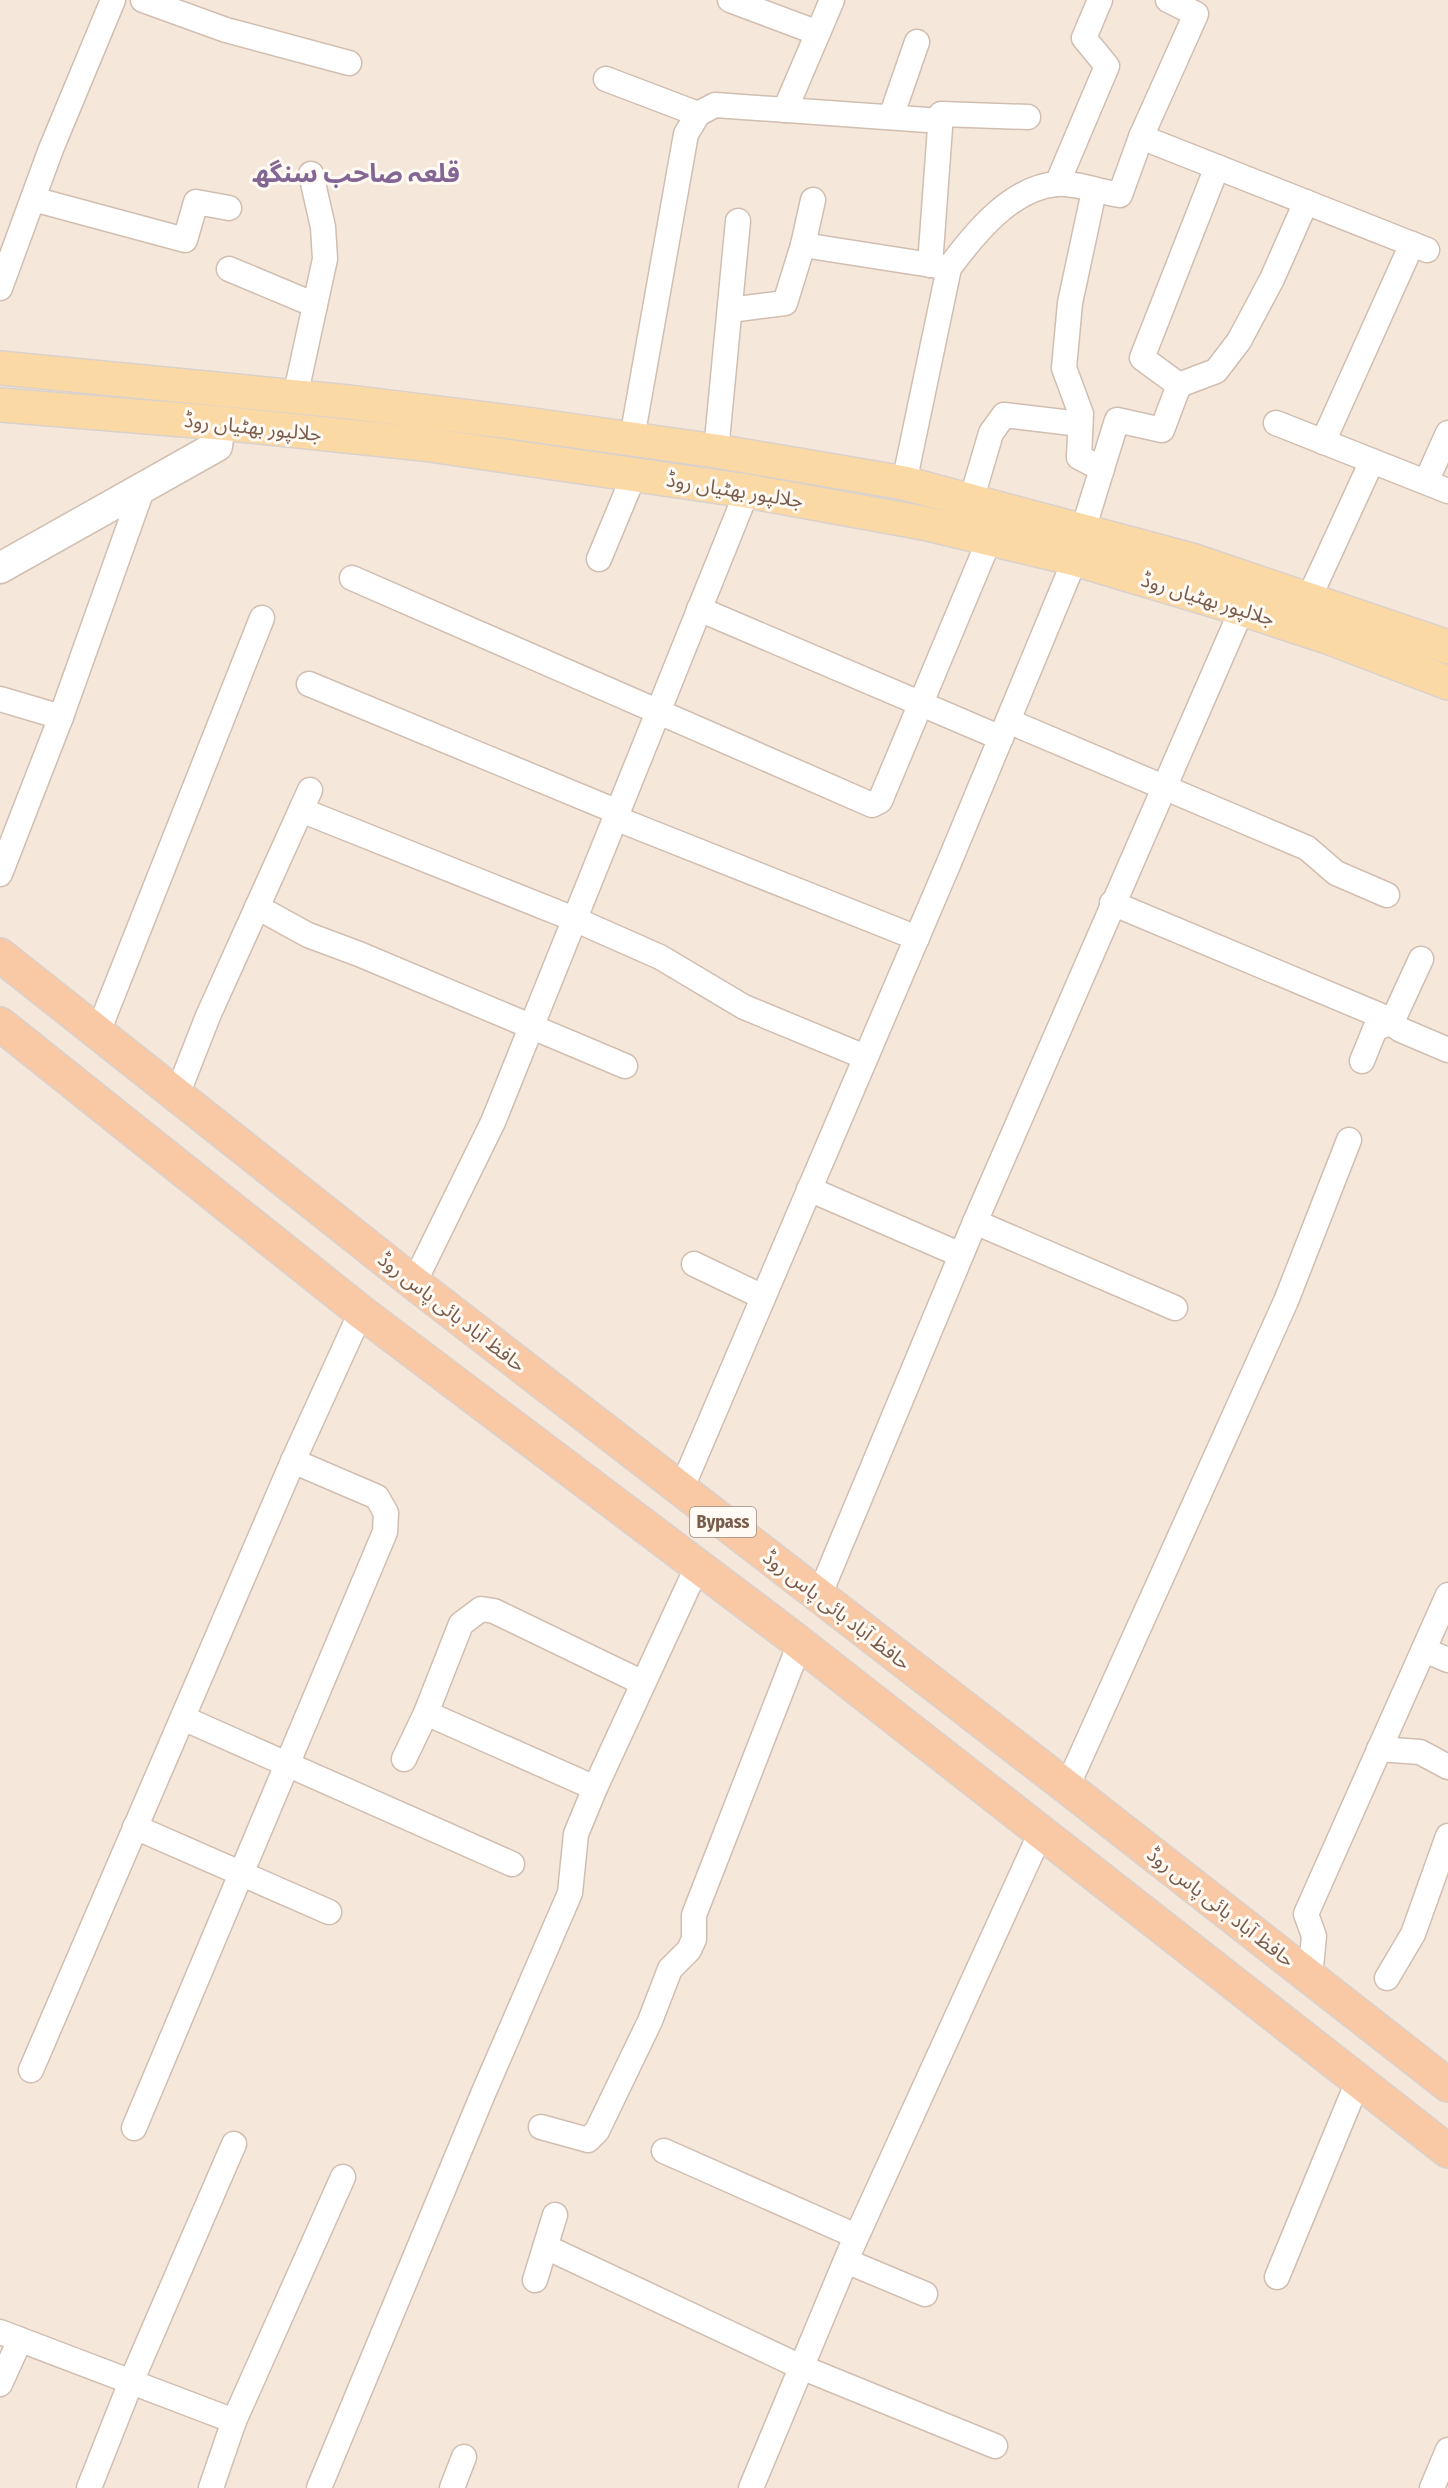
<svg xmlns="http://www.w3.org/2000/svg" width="1448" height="2488" font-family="'Fira Sans Condensed','Noto Sans Arabic',sans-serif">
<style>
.residential{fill:#f5e8da}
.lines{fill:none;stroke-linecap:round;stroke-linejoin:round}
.minor-casing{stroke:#d1beb0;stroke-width:27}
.tertiary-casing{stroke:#d1beb0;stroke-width:33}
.primary-casing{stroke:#dad1cd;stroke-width:36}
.trunk-casing{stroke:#dad1cd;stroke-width:36}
.minor{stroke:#fff;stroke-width:24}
.tertiary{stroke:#fff;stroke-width:30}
.primary{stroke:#fbd9a5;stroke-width:33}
.trunk{stroke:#f9c8a4;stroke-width:33}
.labels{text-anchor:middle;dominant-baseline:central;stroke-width:6;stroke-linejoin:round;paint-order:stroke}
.shield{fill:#fffaf3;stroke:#a28b7f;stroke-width:1.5}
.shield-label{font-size:18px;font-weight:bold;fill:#7a5c4d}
.street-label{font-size:20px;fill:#7a5c4d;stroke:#fffaf3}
.district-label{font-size:26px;font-weight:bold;fill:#846695;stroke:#fffaf3}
</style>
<rect width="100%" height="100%" fill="#fdf6ec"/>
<rect class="residential" x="0" y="0" width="1448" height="2488"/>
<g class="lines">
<g class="minor-casing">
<g id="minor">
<path d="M 143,0 L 226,30 L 349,63"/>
<path d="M 730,0 L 818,33"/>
<path d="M 606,79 L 698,114"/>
<path d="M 785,110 L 832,0"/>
<path d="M 891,117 L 917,42"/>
<path d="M 1141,137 L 1427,250"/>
<path d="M 1057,184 L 1107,66 L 1084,38 L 1100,0"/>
<path d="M 1094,191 L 1070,303 L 1064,368 L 1081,414 L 1079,457 L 1102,469"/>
<path d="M 33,199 L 185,240 L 196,202 L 229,208"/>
<path d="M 803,245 L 944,267"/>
<path d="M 930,265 L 941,114 L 1028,117"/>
<path d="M 229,269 L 315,305"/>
<path d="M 0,288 L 51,149 L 113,0"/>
<path d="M 730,310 L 785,303 L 803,245 L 813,200"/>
<path d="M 1179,385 L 1142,358 L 1217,167"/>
<path d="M 295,397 L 325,259 L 323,227 L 311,174"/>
<path d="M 1276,423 L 1448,491"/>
<path d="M 632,438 L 686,134 L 698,114 L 715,105 L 941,121"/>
<path d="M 1323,442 L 1412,244"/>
<path d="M 716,451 L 738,221"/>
<path d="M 1426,482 L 1448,433"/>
<path d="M 904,483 L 949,268 C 974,234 1011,188 1056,184 C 1072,182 1102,192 1120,195 L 1141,137 L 1196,14 L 1168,0"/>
<path d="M 971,501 L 991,433 L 1004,415 L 1080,424"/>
<path d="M 1083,530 L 1117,420 L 1162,430 L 1179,385 L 1216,371 L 1239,341 L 1272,279 L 1306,202"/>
<path d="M 599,559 L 634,475"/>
<path d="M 352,578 L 872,805 L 880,801 L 990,538"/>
<path d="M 1309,598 L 1372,461"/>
<path d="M 699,609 L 1001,738"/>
<path d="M 309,684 L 618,812"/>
<path d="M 0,699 L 61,717"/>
<path d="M 1008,721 L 1307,848 L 1336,873 L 1387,895"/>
<path d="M 301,810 L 574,919 L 660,957 L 744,1007 L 865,1057"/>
<path d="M 615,818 L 917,938"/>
<path d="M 0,874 L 61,717 L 142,490"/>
<path d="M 1112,903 L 1379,1015 L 1401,1030 L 1448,1050"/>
<path d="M 257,907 L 308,935 L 359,954 L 625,1066"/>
<path d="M 98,1032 L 262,618"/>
<path d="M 1362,1061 L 1375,1029 L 1392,1022 L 1421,959"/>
<path d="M 177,1095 L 208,1016 L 310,790"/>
<path d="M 809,1189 L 961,1255"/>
<path d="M 975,1222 L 1175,1308"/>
<path d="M 694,1264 L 763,1297"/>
<path d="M 414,1283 L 493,1122 L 747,491"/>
<path d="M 681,1490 L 948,865 L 1075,559"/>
<path d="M 819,1596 L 975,1222 L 1242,609"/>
<path d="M 1424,1650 L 1448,1660"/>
<path d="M 426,1713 L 595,1788"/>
<path d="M 183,1718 L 512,1864"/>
<path d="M 1379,1749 L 1420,1752 L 1448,1767"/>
<path d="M 404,1759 L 426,1713 L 461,1624 L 481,1609 L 494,1611 L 643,1683"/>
<path d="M 1067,1787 L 1286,1301 L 1349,1140"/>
<path d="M 135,1827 L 329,1912"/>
<path d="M 1310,1977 L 1314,1936 L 1306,1914 L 1448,1595"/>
<path d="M 1387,1978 L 1413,1934 L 1448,1836"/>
<path d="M 31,2070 L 293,1461 L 361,1312"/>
<path d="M 541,2127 L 588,2140 L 597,2131 L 650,2021 L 670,1969 L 689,1950 L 694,1939 L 694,1915 L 800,1643"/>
<path d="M 134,2128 L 385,1532 L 386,1513 L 377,1497 L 293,1461"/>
<path d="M 664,2151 L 856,2236"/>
<path d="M 546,2247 L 801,2367 L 995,2446"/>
<path d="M 846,2261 L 925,2294"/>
<path d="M 1277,2277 L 1358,2081"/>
<path d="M 535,2280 L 555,2215"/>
<path d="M 0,2332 L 234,2421 L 211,2488"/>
<path d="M 0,2384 L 20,2340"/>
<path d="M 234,2421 L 343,2177"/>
<path d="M 89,2488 L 131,2382 L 234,2144"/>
<path d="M 319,2488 L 483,2094 L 570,1893 L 576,1834 L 595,1788 L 698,1565"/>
<path d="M 452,2488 L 464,2457"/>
<path d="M 751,2488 L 849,2253 L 1041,1832"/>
<path d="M 1432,2488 L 1448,2450"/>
</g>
</g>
<g class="tertiary-casing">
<path id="tertiary" d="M 0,568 L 217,446 L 220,423"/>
</g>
<g class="primary-casing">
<g id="primary">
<path d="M 0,368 L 349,402 L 519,423 L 716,451 L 904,483 L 1195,561 L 1448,647"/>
<path d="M 0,405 L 220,423 L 423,444 L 747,491 L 923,523 L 1075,559 L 1242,609 L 1330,638 L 1448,683"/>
</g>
</g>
<g class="trunk-casing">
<g id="trunk">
<path d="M 0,955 L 414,1283 L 1067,1787 L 1448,2085"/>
<path d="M 0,1024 L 361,1312 L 793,1638 L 1448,2151"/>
</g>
</g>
<use href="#minor" class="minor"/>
<use href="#tertiary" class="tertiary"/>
<use href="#primary" class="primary"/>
<use href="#trunk" class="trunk"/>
</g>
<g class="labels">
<rect class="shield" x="690" y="1507" width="66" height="30" rx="4.5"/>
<g class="shield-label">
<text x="723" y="1522">Bypass</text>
</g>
<g class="street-label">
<text transform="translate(253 427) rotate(6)">جلالپور بھٹیاں روڈ</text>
<text transform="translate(735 490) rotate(9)">جلالپور بھٹیاں روڈ</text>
<text transform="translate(1208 599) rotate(17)">جلالپور بھٹیاں روڈ</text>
<text transform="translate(452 1312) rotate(38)">حافظ آباد بائی پاس روڈ</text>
<text transform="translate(837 1610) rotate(38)">حافظ آباد بائی پاس روڈ</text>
<text transform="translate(1221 1907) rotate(38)">حافظ آباد بائی پاس روڈ</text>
</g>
<g class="district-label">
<text x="356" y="173">قلعہ صاحب سنگھ</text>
</g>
</g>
</svg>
